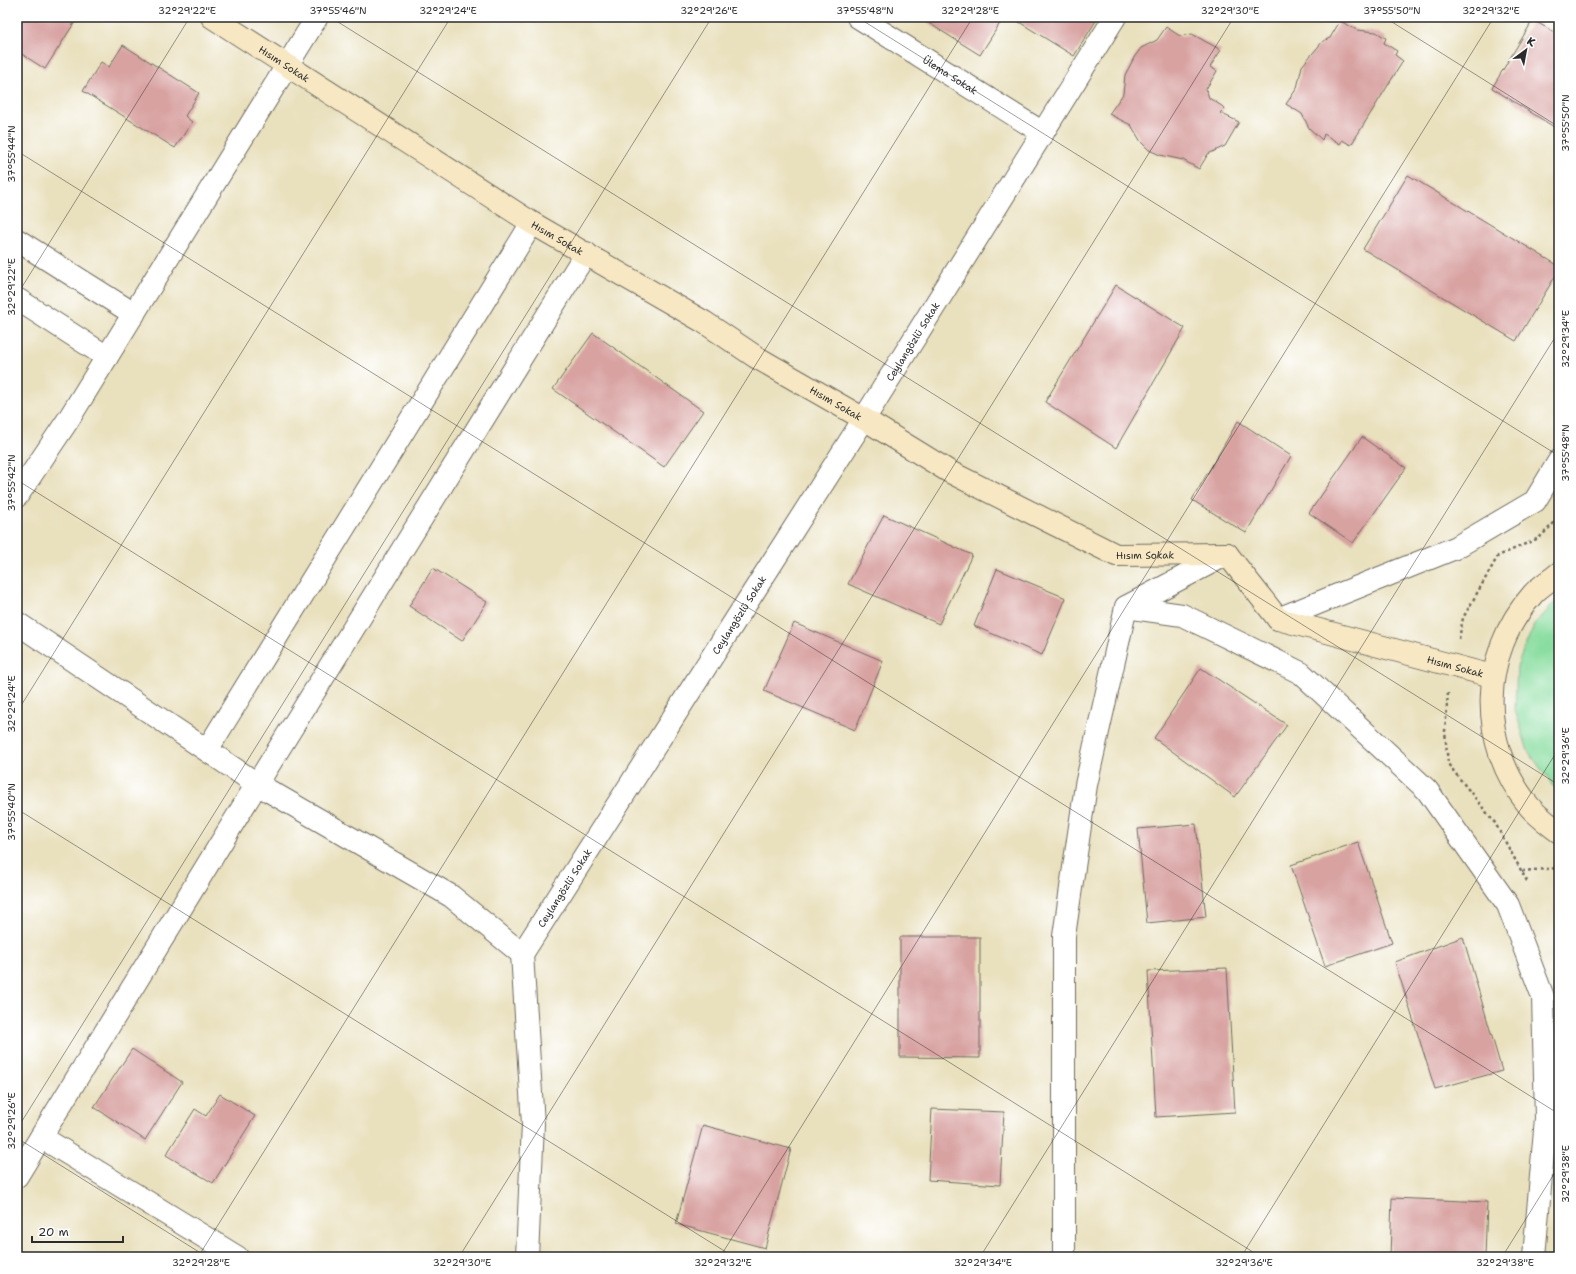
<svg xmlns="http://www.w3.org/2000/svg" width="1576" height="1274" font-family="'Shantell Sans',sans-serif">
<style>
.green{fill:#88dd9f;stroke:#5a8465}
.building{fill:#d8a2a1}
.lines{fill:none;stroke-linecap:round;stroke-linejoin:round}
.street-casing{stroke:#6e6a5e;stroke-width:24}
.secondary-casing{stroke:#6e6a5e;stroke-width:24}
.path{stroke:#6e6a5e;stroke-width:2.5;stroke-dasharray:3 3;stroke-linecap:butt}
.street{stroke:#fff;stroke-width:22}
.secondary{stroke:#f7e8c3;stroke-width:22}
.ticks{fill:none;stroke:#2b2b2b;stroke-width:1;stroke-opacity:0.45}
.labels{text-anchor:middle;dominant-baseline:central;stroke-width:3;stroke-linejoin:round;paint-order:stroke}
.street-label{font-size:10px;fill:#2b2b2b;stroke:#fff}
.neatline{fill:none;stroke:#2b2b2b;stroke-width:1.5}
.ticks-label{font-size:10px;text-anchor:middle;fill:#2b2b2b}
</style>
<rect width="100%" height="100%" fill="#fff"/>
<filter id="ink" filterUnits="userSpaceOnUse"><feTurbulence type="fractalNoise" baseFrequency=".025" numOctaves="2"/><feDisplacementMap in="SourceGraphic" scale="8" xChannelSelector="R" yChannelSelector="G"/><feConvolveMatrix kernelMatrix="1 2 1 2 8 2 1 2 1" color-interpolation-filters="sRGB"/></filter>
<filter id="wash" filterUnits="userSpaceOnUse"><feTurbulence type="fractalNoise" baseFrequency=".012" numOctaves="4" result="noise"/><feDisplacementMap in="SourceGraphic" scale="16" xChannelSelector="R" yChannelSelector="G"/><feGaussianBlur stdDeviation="0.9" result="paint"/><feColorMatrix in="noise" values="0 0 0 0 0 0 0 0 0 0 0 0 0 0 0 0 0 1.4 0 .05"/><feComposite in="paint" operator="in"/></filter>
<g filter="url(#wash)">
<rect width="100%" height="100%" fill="#e9e0bd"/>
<path class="green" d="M 1559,598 L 1559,790 L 1554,787 L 1528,751 L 1515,710 L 1517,666 L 1534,625 Z"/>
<g id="blocks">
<g class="building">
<path d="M 17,17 L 78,17 L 45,69 L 17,51 Z"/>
<path d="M 919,17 L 1004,17 L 980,55 Z"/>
<path d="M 1011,17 L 1094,17 L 1097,19 L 1074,56 Z"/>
<path d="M 1533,20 L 1559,35 L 1559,130 L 1492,88 Z"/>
<path d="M 1340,21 L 1357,30 L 1376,32 L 1386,38 L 1384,43 L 1397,51 L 1395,55 L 1403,61 L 1351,145 L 1342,140 L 1340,144 L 1324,134 L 1322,140 L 1309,128 L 1302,114 L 1286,104 L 1297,88 L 1302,66 L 1323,41 L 1330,38 Z"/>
<path d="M 1166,27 L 1180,36 L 1192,34 L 1221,50 L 1210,67 L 1217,71 L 1206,89 L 1209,98 L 1225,108 L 1220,113 L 1239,122 L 1225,146 L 1208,154 L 1199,169 L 1183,160 L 1160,155 L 1149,150 L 1141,142 L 1131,125 L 1109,114 L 1123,94 L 1125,75 L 1135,56 L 1141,48 L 1157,40 Z"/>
<path d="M 123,45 L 199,93 L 185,116 L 192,122 L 175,148 L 83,91 L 101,62 L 109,67 Z"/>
<path d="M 1408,175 L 1559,266 L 1559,270 L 1516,341 L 1363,249 Z"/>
<path d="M 1116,285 L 1185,328 L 1116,448 L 1045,402 Z"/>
<path d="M 593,333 L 703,411 L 664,467 L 553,389 Z"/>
<path d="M 1238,421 L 1291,456 L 1246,533 L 1192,500 Z"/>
<path d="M 1362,437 L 1406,468 L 1353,543 L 1309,513 Z"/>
<path d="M 884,515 L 972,555 L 939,624 L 848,584 Z"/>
<path d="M 433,568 L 487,602 L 462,641 L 409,606 Z"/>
<path d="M 997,569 L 1066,598 L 1042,655 L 974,626 Z"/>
<path d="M 794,623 L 883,661 L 855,730 L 764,691 Z"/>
<path d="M 1201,668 L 1287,725 L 1235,797 L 1154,738 Z"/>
<path d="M 1196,824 L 1206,917 L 1147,923 L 1138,829 Z"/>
<path d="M 1358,842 L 1392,943 L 1325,966 L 1291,865 Z"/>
<path d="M 900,937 L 980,937 L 980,1058 L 900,1057 Z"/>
<path d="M 1463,937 L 1502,1071 L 1435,1089 L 1395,962 Z"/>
<path d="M 1227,968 L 1235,1112 L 1156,1117 L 1148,971 Z"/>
<path d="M 132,1049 L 182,1082 L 145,1140 L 94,1107 Z"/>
<path d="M 220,1094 L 255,1116 L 213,1183 L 166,1155 L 195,1109 L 206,1116 Z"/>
<path d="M 932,1109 L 1004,1112 L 1000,1185 L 928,1180 Z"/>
<path d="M 703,1125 L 791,1149 L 765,1248 L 676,1224 Z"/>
<path d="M 1392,1198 L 1487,1202 L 1485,1257 L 1390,1257 Z"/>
</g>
</g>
</g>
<g filter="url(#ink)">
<use href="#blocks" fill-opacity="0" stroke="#6e6a5e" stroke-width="1"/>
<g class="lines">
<g class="street-casing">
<g id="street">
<path id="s1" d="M 858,17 L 1043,133"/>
<path d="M 17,240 L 134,314"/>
<path d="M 17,299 L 107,357"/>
<path d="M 17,496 L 68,420 L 317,17"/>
<path d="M 1126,607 L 1182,615 L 1301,673 L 1427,790 L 1508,905 L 1543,997 L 1546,1118 L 1534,1257"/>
<path d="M 1278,619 L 1455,548 L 1535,501 L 1559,461"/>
<path d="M 17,623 L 257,784 L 451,896 L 522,954"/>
<path d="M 207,750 L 532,223"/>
<path d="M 41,1137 L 237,1257"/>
<path d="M 17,1176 L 257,784 L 586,253"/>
<path id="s2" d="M 527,1257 L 533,1124 L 522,954 L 864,419 L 1115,17"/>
<path d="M 1064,1257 L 1064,936 L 1086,785 L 1126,607 L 1227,554"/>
</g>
</g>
<g class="secondary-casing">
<g id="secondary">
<path id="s3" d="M 212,17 L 532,223 L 704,322 L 756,357 L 864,419 L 950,472 L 1116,555 L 1227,554 L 1278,619 L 1492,676"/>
<path d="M 1559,573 C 1551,580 1540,586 1533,594 C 1479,655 1478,743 1529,806 C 1537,816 1549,824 1559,832"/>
</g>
</g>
<g class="path">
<path d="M 1459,639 L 1463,618 L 1498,556 L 1539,538 L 1559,518"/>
<path d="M 1448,693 L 1445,731 L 1448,764 L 1495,823 L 1528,883"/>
<path d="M 1522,871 L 1559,868"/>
</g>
<use href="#street" class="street"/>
<use href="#secondary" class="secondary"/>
</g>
</g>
<path class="ticks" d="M 330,17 L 1559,785M 857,17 L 1559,456M 1384,17 L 1559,127M 17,151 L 1559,1114M 17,295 L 190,17M 17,480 L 1261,1257M 17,712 L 451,17M 17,809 L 734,1257M 17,1129 L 712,17M 17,1138 L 207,1257M 198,1257 L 973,17M 459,1257 L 1234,17M 720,1257 L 1494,17M 980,1257 L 1559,331M 1241,1257 L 1559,748M 1502,1257 L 1559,1166"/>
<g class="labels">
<g class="street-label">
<text stroke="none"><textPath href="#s3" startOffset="86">Hısım Sokak</textPath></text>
<text stroke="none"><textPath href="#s1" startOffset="109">Ülema Sokak</textPath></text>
<text stroke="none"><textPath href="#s3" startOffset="410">Hısım Sokak</textPath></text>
<text stroke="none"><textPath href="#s2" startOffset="1030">Ceylangözlü Sokak</textPath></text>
<text stroke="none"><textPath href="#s3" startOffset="734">Hısım Sokak</textPath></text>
<text stroke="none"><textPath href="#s3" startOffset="1082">Hısım Sokak</textPath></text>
<text stroke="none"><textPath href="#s2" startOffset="706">Ceylangözlü Sokak</textPath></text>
<text stroke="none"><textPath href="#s3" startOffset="1430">Hısım Sokak</textPath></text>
<text stroke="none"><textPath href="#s2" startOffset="382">Ceylangözlü Sokak</textPath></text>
</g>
</g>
<rect width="1576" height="1274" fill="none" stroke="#fff" stroke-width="44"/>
<g transform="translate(1526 50) rotate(32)" stroke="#ffffff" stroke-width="3" paint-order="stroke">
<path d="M0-3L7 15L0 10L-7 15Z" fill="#2b2b2b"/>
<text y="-6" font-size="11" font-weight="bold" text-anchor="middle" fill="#2b2b2b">K</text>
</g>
<path d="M32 1236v6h91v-6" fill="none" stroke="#2b2b2b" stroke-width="2"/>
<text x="38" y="1236" font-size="12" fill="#2b2b2b" stroke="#ffffff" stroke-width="3" paint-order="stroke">20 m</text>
<rect x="22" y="22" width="1532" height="1230" class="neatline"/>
<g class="ticks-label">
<text x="187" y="14">32°29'22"E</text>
<text x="338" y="14">37°55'46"N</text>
<text x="448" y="14">32°29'24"E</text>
<text x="709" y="14">32°29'26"E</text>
<text x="865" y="14">37°55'48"N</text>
<text x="970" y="14">32°29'28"E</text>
<text x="1230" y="14">32°29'30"E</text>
<text x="1392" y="14">37°55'50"N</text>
<text x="1491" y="14">32°29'32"E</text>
<text transform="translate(1565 123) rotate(-90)" y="4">37°55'50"N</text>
<text transform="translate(11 154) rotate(-90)" y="4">37°55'44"N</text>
<text transform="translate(11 287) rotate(-90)" y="4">32°29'22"E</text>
<text transform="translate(1565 339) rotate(-90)" y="4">32°29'34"E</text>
<text transform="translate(1565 453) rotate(-90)" y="4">37°55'48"N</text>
<text transform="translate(11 483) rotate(-90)" y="4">37°55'42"N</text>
<text transform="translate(11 704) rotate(-90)" y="4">32°29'24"E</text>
<text transform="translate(1565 756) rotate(-90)" y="4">32°29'36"E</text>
<text transform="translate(11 812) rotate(-90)" y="4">37°55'40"N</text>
<text transform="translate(11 1121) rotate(-90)" y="4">32°29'26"E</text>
<text transform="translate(1565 1174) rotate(-90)" y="4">32°29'38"E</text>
<text x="201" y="1266">32°29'28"E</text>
<text x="462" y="1266">32°29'30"E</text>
<text x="723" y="1266">32°29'32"E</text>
<text x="983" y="1266">32°29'34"E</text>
<text x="1244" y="1266">32°29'36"E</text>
<text x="1505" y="1266">32°29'38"E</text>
</g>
</svg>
